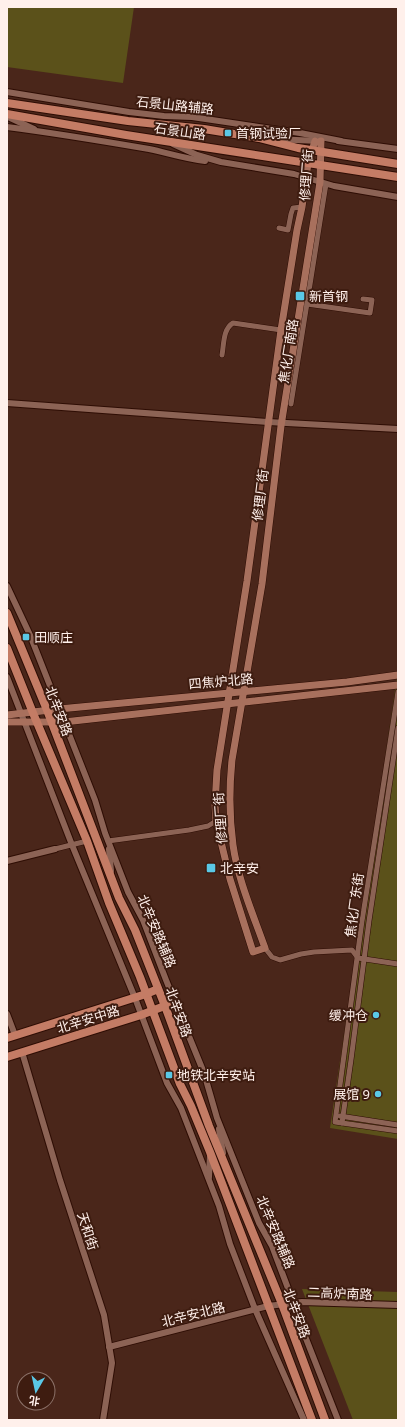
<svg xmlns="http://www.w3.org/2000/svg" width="405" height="1427" font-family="'Noto Sans','Noto Sans SC',sans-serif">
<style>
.green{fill:#5b511a}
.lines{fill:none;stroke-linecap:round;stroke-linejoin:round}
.minor-casing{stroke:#2e0d04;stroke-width:6}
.tertiary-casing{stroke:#2e0d04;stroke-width:8}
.secondary-casing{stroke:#2e0d04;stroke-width:8}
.primary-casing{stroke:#2e0d04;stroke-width:10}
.minor{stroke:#8c6355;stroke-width:5}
.tertiary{stroke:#8c6355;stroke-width:6}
.secondary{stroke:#a8705d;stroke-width:7}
.primary{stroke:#c47c65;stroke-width:8}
.poi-dot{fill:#5ac8e6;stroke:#3e1c10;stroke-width:1.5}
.labels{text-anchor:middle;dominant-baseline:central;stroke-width:4;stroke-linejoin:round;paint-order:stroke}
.street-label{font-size:13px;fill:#fff0eb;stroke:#3e1c10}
.poi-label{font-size:13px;fill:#fff0eb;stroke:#3e1c10;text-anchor:start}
</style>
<rect width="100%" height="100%" fill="#4a261a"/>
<g class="green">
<path d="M 7,7 L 134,7 L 123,83 L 7,67 Z"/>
<path d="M 398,670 L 398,1139 L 330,1128 Z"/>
<path d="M 302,1289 L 398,1292 L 398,1420 L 353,1420 Z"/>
</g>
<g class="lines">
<g class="minor-casing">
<g id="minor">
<path d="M 279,228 L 288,230 L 291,214 L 293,208 L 302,207"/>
<path d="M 307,304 L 370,313 L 372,300 L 363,299"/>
<path d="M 222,355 C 224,344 223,329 233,323 L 281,330"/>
<path d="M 291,404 L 326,184"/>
<path d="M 398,692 L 362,921 L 335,1122 L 398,1131"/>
<path d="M 108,841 L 189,830 L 208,826 L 216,821 L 230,816"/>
<path d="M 55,849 L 87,841"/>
<path d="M 265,948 L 272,957 L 280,960 L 301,954 L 314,952 L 352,950 L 358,958 L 398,964"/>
<path d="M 340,1116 L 398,1125"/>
<path d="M 342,1123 L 351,1060 L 369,921 L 398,728"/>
</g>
</g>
<g class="tertiary-casing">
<g id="tertiary">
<path d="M 7,92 L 129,112 L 164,116 L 192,117 L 300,133 L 341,141"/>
<path d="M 8,117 L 34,129"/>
<path d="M 7,127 C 54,133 102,141 149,149 C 168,153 186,159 205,161"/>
<path d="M 274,139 L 319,141"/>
<path d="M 338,141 L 398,149"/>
<path d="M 173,144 L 197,155 L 221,162 L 294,174 L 334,186 L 398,197"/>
<path d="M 7,403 L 268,422 L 398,429"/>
<path d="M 7,586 L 30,635 L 95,800 L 105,833 L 128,892 L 143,920 L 166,980 L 204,1073 L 217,1118 L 259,1223 L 272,1246 L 289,1291 L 292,1303 L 338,1420"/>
<path d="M 7,677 L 72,845 L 135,998 L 167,1083 L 181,1108 L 219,1206 L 230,1244 L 255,1309 L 304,1420"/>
<path d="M 109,849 L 111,871"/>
<path d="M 7,861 L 55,849"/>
<path d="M 7,1014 L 15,1035"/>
<path d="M 22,1052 L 60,1180 L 104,1315 L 112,1363 L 103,1420"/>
<path d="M 219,1129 L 223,1153"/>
<path d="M 209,1177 L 210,1154"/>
<path d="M 109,1347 L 268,1306 L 302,1302 L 398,1305"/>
</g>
</g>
<g class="secondary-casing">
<g id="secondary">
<path d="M 315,141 L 308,163 L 302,207 L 297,230 L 281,330 L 247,581 L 217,770 L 215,805 L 216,821 L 230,879 L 253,952 L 265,948 C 253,914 238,880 233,845 C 229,816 229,789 232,760 L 262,584 L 281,426 L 320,182 L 321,141"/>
<path d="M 7,715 L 59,709 L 347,682 L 398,675"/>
<path d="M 7,722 L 64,722 L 398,685"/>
</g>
</g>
<g class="primary-casing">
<g id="primary">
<path d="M 7,103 L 128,121 L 204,129 L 259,138 L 298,148 L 398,164"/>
<path d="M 7,114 L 126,135 L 398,177"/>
<path d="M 7,613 L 47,710 L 119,898 L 135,930 L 165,1006 L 209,1126 L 282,1304 L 325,1420"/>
<path d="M 7,648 L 33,713 L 87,841 L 109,903 L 140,977 L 180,1084 L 191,1106 L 210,1152 L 312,1420"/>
<path d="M 7,1038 L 146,994 L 158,989"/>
<path d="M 7,1057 L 141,1015 L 175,1002"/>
</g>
</g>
<use href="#minor" class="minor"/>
<use href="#tertiary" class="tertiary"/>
<use href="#secondary" class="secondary"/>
<use href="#primary" class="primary"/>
</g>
<g class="poi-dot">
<rect x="224" y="129" width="8" height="8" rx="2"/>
<rect x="295" y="291" width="10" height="10" rx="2"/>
<rect x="22" y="633" width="8" height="8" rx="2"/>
<rect x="206" y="863" width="10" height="10" rx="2"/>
<circle cx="376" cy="1015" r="4"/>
<rect x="165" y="1071" width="8" height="8" rx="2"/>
<circle cx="378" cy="1094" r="4"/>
</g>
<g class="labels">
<g class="street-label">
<text transform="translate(175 105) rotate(6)">石景山路辅路</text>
<text transform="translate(180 131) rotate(8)">石景山路</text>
<text transform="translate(306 175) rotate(-86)">修理厂街</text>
<text transform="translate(288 351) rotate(-81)">焦化厂南路</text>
<text transform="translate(260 495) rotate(-83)">修理厂街</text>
<text transform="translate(221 681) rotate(-5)">四焦炉北路</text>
<text transform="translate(59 711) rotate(69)">北辛安路</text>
<text transform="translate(220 818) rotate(-94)">修理厂街</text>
<text transform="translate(354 905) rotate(-82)">焦化厂东街</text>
<text transform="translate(157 931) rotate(67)">北辛安路辅路</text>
<text transform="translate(179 1012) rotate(70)">北辛安路</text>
<text transform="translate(88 1019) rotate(-17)">北辛安中路</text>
<text transform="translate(88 1231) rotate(72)">天和街</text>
<text transform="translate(276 1232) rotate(67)">北辛安路辅路</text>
<text transform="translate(340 1293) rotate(2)">二高炉南路</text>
<text transform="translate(297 1313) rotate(69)">北辛安路</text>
<text transform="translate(193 1314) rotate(-14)">北辛安北路</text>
</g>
<g class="poi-label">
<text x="236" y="133">首钢试验厂</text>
<text x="309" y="296">新首钢</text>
<text x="34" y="637">田顺庄</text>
<text x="220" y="868">北辛安</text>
<text x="368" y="1015" text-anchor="end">缓冲仓</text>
<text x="177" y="1075">地铁北辛安站</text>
<text x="370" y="1094" text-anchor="end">展馆 9</text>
</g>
</g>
<rect width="405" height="1427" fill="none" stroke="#fff0eb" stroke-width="16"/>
<g transform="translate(36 1391) rotate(189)"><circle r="19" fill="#3e1c10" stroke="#8b7168"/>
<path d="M0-3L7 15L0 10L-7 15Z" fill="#5ac8e6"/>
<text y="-6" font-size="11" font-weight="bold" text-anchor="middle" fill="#fff0eb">北</text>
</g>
</svg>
